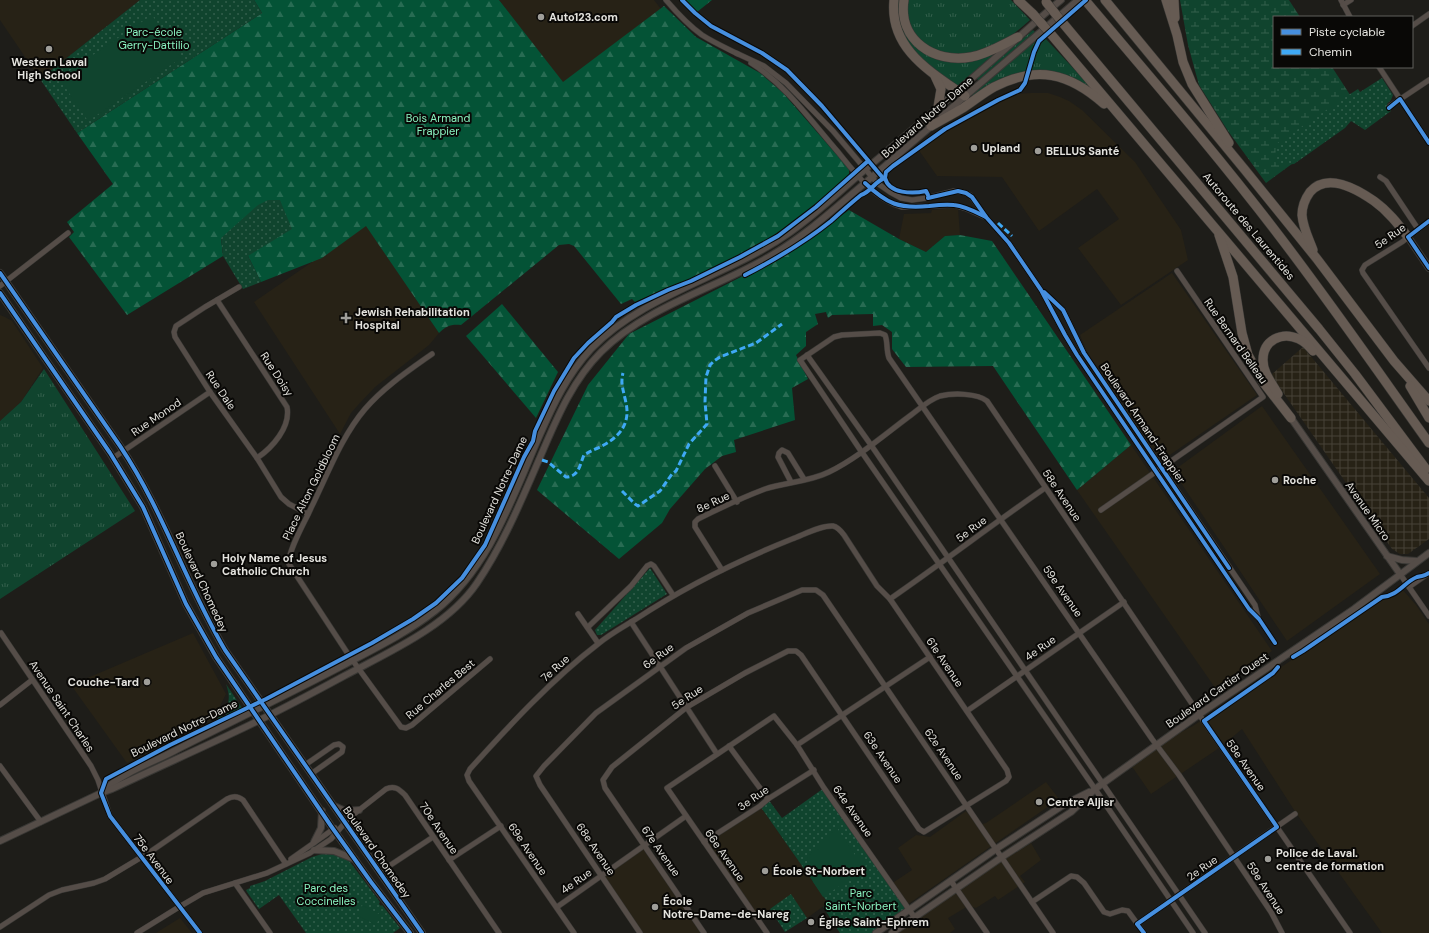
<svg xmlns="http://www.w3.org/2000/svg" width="1429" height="933" font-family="'DM Sans',sans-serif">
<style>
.built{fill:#272216}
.industrial{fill:url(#industrial-grid)}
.grass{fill:url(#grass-tufts)}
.forest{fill:url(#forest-firs)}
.wetland{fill:url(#wetland-marsh)}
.park{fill:url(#park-dots)}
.pitch{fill:#10442e}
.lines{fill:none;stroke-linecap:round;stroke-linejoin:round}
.minor-casing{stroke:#393835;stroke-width:6}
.tertiary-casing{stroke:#393835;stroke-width:8}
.motorway-casing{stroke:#393835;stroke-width:10}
.minor{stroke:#554d48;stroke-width:5}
.tertiary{stroke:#554d48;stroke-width:6}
.motorway{stroke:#665b53;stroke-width:9}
.motorway-bridge-casing{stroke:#393835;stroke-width:10;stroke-linecap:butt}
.motorway-bridge{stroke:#665b53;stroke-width:9}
.quiet{stroke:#3fa9f5;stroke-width:3;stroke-dasharray:6 3;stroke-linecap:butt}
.cycleway-casing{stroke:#090806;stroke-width:6}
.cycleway{stroke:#468fdf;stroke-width:4}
.poi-dot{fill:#9f9e99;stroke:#090806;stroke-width:1.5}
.labels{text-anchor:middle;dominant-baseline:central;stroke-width:4;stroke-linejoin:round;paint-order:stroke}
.poi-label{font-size:11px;font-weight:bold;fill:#e4e3de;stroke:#090806;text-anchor:start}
.park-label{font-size:11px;fill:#8af3c0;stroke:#090806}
.street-label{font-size:11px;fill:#e4e3de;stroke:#090806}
</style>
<defs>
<pattern id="industrial-grid" width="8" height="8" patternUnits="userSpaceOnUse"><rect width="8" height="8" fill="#272216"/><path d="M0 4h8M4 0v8" fill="none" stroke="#464237"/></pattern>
<pattern id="grass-tufts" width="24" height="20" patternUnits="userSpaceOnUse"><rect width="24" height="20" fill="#10442e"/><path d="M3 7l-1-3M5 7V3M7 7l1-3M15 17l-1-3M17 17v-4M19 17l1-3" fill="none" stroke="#335f4c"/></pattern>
<pattern id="forest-firs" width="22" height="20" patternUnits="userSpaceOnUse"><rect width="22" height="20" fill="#045336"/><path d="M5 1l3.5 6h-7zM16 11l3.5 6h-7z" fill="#286c53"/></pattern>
<pattern id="wetland-marsh" width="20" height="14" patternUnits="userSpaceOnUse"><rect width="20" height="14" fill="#10442e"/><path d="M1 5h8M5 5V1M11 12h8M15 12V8" fill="none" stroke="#335f4c"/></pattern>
<pattern id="park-dots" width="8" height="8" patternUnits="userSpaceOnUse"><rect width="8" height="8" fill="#10442e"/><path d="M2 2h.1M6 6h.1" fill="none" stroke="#335f4c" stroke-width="1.8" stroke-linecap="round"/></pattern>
</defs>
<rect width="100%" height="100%" fill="#1e1d19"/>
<g class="built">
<path d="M 0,0 L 140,0 L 40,79 L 0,20 Z"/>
<path d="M 499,0 L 654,0 L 661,9 L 563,83 Z"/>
<path d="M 1031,93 L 1048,93 L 1060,97 L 1069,101 L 1082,110 L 1135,162 L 1181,230 L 1188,260 L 1121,305 L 1078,248 L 1119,219 L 1097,189 L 1039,231 L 1002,177 L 937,176 L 918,149 L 969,117 L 1015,94 Z"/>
<path d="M 958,208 L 960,235 L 945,236 L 926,252 L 899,239 L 904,214 L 931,213 L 932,210 Z"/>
<path d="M 366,225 L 439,333 L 429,345 L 375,387 L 358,405 L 351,413 L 340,434 L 254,302 Z"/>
<path d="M 1172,273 L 1257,395 L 1161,461 L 1087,352 L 1080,335 Z"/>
<path d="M 0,315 L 5,317 L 12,321 L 43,368 L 21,402 L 0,421 Z"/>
<path d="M 1262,406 L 1380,574 L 1287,641 L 1173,471 Z"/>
<path d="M 1131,445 L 1272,651 L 1216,689 L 1077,490 Z"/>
<path d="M 1402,589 L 1416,605 L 1429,624 L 1429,933 L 1382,933 L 1296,813 L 1242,729 L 1222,746 L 1151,794 L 1133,768 L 1126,767 L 1156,745 L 1193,726 L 1384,598 L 1389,598 Z"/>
<path d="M 193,633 L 226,694 L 214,718 L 127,763 L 71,685 Z"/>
<path d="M 1046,782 L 1059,799 L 907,905 L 891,884 L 912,870 L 898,848 L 916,835 L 930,837 L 966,811 L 978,825 L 986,823 Z"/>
<path d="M 760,806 L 828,903 L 807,918 L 791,895 L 757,918 L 704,842 Z"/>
<path d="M 1031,843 L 1041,860 L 1020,876 L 1025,882 L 998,900 L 995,896 L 976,908 L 968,906 L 948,918 L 955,929 L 950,933 L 894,933 L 959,887 Z"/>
<path d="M 644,845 L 704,933 L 640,933 L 602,875 Z"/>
<path d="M 180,918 L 192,933 L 156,933 Z"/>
</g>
<path class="industrial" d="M 1303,347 L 1429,498 L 1429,539 L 1408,554 L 1400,554 L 1392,549 L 1271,375 Z"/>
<g class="grass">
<path d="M 897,0 L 901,0 L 901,16 L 932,57 L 991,53 L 993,55 L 958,86 L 957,86 L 922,60 L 902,35 L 896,5 Z"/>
<path d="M 907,0 L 1011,0 L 1030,20 C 1017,32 997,47 980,52 C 942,63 903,43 907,0 Z"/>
<path d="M 1033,30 L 1035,32 L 979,81 L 976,78 Z"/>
<path d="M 1039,37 L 1033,49 L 1026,69 L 1030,70 L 1036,48 L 1044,37 L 1089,85 L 1087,87 L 1042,72 L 973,98 L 972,95 Z"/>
<path d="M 44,369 L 135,511 L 0,599 L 0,421 L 21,402 Z"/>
</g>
<g class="forest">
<path d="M 254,0 L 499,0 L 563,82 L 664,6 L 696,37 L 760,73 L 783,93 L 849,169 L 849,175 C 823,198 797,220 768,239 C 727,266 679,283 635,302 L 632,299 L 621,304 L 574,246 L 569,244 L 559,245 L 461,325 C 451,324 446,326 439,333 L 366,226 L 322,258 L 261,282 L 248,256 L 221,238 L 223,256 L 127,315 L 69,237 L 74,232 L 67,222 L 113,184 L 77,133 L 262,13 Z"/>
<path d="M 685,0 L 712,0 L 697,12 L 694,11 Z"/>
<path d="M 849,210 L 899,239 L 926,252 L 945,236 L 960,235 L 992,241 L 1131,445 L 1077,490 L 993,366 L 906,367 L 892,349 L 892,332 L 882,325 L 873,326 L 873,314 L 832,315 L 828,318 L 826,312 L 815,314 L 818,324 L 806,332 L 806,346 L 796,355 L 808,379 L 792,388 L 795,420 L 734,440 L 736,452 L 722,456 L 705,469 L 670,509 L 662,523 L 619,559 L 537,490 L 588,385 L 629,334 L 792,251 Z"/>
<path d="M 502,304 L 558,372 L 536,418 L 466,336 Z"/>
</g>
<path class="wetland" d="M 1180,0 L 1289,0 L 1300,17 L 1274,17 L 1274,67 L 1332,67 L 1354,101 L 1363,112 L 1266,183 L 1228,131 L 1199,85 L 1188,45 Z"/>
<g class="park">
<path d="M 140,0 L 254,0 L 262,13 L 77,133 L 40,79 Z"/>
<path d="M 1382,78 L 1393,95 L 1391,100 L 1387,104 L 1391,111 L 1365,130 L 1351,121 L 1345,128 L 1294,164 L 1283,165 L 1275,162 L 1276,144 L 1347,96 L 1358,89 L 1360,92 Z"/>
<path d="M 268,200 L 280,200 L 292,229 L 248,256 L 261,282 L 243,289 L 223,256 L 221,238 L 258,205 Z"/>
<path d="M 650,568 L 667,594 L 601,635 L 597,635 L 595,630 Z"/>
<path d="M 226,684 L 242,708 L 226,715 L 225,714 L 222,715 L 223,717 L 217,719 C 228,707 232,701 226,684 Z"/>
<path d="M 824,788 L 909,910 L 876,933 L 840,933 L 823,907 L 828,903 L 760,806 L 768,799 L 782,818 Z"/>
<path d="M 322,854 C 333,853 341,856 350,862 L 380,902 L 379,904 L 381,906 L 382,905 L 400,928 L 393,933 L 306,933 L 279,895 L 259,909 L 247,892 L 246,890 L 250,888 L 250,886 L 265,881 L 312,857 Z"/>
<path d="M 791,894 L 807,918 L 785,932 L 770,909 Z"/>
</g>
<g class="pitch">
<path d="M 152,15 L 181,58 L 88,121 L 59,78 Z"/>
<path d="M 837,828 L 855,855 L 859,853 L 866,862 L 863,876 L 853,883 L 850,879 L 823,897 L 813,882 L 807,858 L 820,842 Z"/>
<path d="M 362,905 L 381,915 L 376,925 L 357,915 Z"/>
</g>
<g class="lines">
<g class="minor-casing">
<g id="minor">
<path d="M 666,0 C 677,13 688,25 702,35 C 713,42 726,48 738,54"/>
<path d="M 1341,0 L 1350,17"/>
<path d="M 1343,5 L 1351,0"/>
<path d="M 1412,26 L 1429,14"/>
<path d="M 736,53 L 764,66 L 786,83 L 833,131 L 877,183 L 890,192 L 901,198 L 912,200 L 927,198 L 954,191 L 963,192 L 970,195 L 986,217 L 1009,243 L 1041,290 L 1065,335 L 1077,355 L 1249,609 L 1259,619 L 1275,643"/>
<path d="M 751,63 C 786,85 811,121 838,152 C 855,173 874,199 902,207 L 954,205 L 967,209 L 985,217"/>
<path d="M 1379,67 L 1429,143"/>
<path d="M 1390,106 L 1429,80"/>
<path d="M 1380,177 L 1386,181 L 1418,229"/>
<path d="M 1429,221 L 1402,242 L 1365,265 L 1362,270 L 1363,273 L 1429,368"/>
<path d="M 0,286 L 68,233"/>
<path d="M 239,287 L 205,307 L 176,326 L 174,332 L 175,337 L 210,392 L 257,458 L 281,497 L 289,504 L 308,514"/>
<path d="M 1043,292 L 1063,310 L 1084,353 L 1255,605 L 1258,617"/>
<path d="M 217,300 L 287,407 C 291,427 272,448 257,458"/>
<path d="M 432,354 C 408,371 384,387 365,409 C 341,437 327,476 311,508 C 306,520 287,552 289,564 L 348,654 L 401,727 L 406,728 L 412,725 L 490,659"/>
<path d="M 807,355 L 871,445 L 1205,933"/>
<path d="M 113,458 L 210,392"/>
<path d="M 715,466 L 737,502"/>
<path d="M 791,482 L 778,457 L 779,453 L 782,450 L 788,453 L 804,479"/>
<path d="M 1101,510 L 1263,397 L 1177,271"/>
<path d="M 722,570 L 695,527 L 695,522 L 698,519 C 718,509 744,497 765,489 C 786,482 809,482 829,472 C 856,459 883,436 907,418 C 917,411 928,400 940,396 C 953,393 977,393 987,401 L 1203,720 L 1350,933"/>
<path d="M 1400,574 L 1429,616"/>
<path d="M 1409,587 L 1429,573"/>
<path d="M 890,599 C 942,563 993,524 1045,488"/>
<path d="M 578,614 L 598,643"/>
<path d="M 631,622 L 717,754"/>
<path d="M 588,627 L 631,586 L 647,566 L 651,564 L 654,566 L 673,595"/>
<path d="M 1,633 L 91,766 L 98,780 L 110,816 L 200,933"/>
<path d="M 0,705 L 32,680"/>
<path d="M 967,711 L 1124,602"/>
<path d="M 797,745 L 930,657"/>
<path d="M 729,746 L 768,799"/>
<path d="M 305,765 L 334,745 L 339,744 L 343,747 L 342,752 L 311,774"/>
<path d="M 0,766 L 41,822"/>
<path d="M 704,842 L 760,806 L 768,799 L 814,770"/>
<path d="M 291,859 L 335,828"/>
<path d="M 449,860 L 501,826"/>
<path d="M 380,872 L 433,837"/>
<path d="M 951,881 L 987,933"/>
<path d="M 235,883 L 270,933"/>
<path d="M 1032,902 L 1071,876 L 1077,877 L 1084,883 L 1104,912 L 1110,914 L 1122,910 L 1128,911 L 1144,933"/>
<path d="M 557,907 L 686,816"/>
<path d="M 1137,924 L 1295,814"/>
<path d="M 0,927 L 49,895 L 62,890 L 94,883 L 105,879 L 150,852 L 227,799 C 232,796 238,796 243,800 L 286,864"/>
<path d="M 137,933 L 179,907 L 203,893 L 267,873 L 310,853 L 331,839 L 349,818 L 386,789 C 394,785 399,789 405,795 L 499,933"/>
<path d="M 574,933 L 469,781 L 467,775 L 470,769 C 509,726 552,679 598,644 C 610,634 623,627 636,619 C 686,586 737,561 792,539 C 803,535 821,525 833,526 C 838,527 841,531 844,535 L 877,586 L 890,599 L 1007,770 L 1009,777 L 1006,781 L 924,832 L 919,829 L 801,655 L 796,651 L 788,651 L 745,673 L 687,707 L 612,767 L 603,780 L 605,788 L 704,933"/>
<path d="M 640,933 L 540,785 L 536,776 L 544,766 L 596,713 L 686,648 L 748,613 L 802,590 L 816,590 L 823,595 L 1053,933"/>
<path d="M 767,933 L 667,788 L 774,716 L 797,745 L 824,788 L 915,918"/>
<path d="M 1193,933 L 1095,789 L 861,451 L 800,360 L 834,337 L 842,335 L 880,333 L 885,335 C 888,342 886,350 889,358 L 1152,739 L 1179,775 L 1271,912 L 1282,933"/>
</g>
</g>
<g class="tertiary-casing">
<g id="tertiary">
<path d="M 942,116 L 1078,0"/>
<path d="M 1408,237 L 1429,268"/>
<path d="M 0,273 L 120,446 C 163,510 186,584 225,650 L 422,933"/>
<path d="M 0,293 L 110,453 L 143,507 L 186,604 L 216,657 L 331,826 L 371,882 L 410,933"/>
<path d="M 1291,418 L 1400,574"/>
<path d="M 1387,556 L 1402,560 L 1417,561"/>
<path d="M 104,790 C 122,773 154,762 176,750 C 231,722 287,695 342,666 C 374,649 407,633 435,611 C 490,567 512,498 539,437 C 553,405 567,375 591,349 C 644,294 727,277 789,233 C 817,214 841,190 867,168 C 910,132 952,96 994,59 C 1016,40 1038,19 1061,0"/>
<path d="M 334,806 L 345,811 L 359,810"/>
<path d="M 0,841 L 101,793 L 112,789 C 154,769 195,751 237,731 C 273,714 309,695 344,676 C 389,652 448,626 477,583 C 504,543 522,499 541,455 C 557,418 572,381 601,352 C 647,306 717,288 772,255 C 804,236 831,212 859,188 C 884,167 909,145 934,124"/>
<path d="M 314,842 L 321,828 L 322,811"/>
<path d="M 314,850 L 334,851 L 354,859"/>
<path d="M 876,933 L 996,849 L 1065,804 L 1089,792"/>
<path d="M 892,933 L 1002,857 L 1071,812 L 1095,789 L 1204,711 L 1354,609 L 1429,553"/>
</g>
</g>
<g class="motorway-casing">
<g id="motorway">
<path d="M 894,0 C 889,49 931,72 965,96"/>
<path d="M 904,0 C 898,40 934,64 971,57 C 988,54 1003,44 1018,37"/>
<path d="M 1018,0 L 1033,14"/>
<path d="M 1085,0 C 1150,77 1216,153 1277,233 C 1330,302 1379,373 1429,443"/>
<path d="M 1105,0 L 1245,170 L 1317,259 L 1394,361 L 1429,401"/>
<path d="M 1166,0 L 1177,35 L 1183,62 L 1192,84 L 1229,143"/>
<path d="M 1174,0 L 1175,18"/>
<path d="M 1062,22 L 1319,329 L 1355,374 L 1426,469"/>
<path d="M 1050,33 L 1429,481"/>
<path d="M 935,76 L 941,89 L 938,107"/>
<path d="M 931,126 C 942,120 953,114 963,108 C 974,101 983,93 994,87 C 1037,65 1069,73 1104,104"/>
<path d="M 1219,235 L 1233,277 L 1242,333 L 1248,355 L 1263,382 L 1291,418"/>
<path d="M 1313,250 C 1309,239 1303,228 1302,215 C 1302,207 1305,199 1310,192 C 1327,172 1357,189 1374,201 C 1388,211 1398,224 1408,237"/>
<path d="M 1410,386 L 1429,418"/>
<path d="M 1278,394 C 1272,383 1263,373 1263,360 C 1263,340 1282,331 1299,339 C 1304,341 1309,346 1313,351"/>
</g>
</g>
<use href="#minor" class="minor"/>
<use href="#tertiary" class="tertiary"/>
<use href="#motorway" class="motorway"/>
<g class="motorway-bridge-casing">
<g id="motorway-bridge">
<path d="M 1046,2 L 1062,22"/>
<path d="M 1033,14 L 1050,33"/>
</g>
</g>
<use href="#motorway-bridge" class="motorway-bridge"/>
<g class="quiet">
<path d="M 998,223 L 1012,236"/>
<path d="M 542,460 L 548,462 L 566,477 C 579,477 580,464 584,455 C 589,452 593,450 598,448 C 617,439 631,426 626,403 C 624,392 620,384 623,373"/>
<path d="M 622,491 L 635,504 L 638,506 L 660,491 L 672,474 L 676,471 L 689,444 L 707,424 L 705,402 L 706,377 L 710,365 L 714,361 L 720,357 L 756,343 L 782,324"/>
</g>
<g class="cycleway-casing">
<g id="cycleway">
<path d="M 682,0 L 695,13 L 711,26 L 762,53 L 787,70 L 822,106 L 883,178"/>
<path d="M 1389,108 L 1400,99 L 1429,143"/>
<path d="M 885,178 L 886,172 L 893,166 L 945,129 L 998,100 L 1020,90 L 1025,83 L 1034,52 L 1039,41 L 1086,0"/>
<path d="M 885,178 C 889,194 913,194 926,191 L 928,195"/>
<path d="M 865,183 C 887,204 899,209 929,206 C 937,205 946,204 954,205 C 965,206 976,212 986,217"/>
<path d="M 928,198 L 958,191 L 966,193 L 972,197 L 986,217 L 1009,243 L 1041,290 L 1065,335 L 1077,355 L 1249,609 L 1259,619 L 1275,643"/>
<path d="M 1429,221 L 1408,237 L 1429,268"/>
<path d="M 0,273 L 120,446 C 163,510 186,584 225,650 L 422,933"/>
<path d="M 745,275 C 774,260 805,242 831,221 C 841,212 851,203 861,195 C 871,192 875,181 885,178"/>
<path d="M 1044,292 L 1063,310 L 1084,353 L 1229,568"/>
<path d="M 0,293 L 110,453 L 143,507 L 186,604 L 216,657 L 331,826 L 371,882 L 410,933"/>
<path d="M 1293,657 L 1303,651 L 1382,597 C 1398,596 1404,582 1417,577 C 1423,575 1423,577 1429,573"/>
<path d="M 200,933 L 110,816 L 101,793 L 106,779 L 170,745 L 266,699 L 372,643 L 413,619 L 436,603 L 462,578 L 485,545 L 524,457 L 533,441 L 535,431 L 554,391 L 574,358 L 588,343 L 612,322 L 616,317 L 636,305 L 668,290 L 691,281 L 740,257 L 778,236 L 816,207 L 868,161"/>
<path d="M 1144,933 L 1137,924 L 1277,827 L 1204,721 L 1273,673 L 1278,667"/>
</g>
</g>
<use href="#cycleway" class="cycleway"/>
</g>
<g class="poi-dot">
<circle cx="541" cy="17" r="4"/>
<circle cx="49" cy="49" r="4"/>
<circle cx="974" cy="148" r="4"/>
<circle cx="1038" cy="151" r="4"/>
<path d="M344 312h4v4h4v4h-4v4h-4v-4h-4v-4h4z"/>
<circle cx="1275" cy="480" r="4"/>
<circle cx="214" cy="564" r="4"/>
<circle cx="147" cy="682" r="4"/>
<circle cx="1039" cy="802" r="4"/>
<circle cx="1268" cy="859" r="4"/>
<circle cx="765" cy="871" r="4"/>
<circle cx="655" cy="907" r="4"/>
<circle cx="811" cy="922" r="4"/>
</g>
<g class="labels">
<g class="poi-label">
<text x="549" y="17">Auto123.com</text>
<text x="49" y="62" text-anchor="middle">Western Laval<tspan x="49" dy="13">High School</tspan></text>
<text x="982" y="148">Upland</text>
<text x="1046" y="151">BELLUS Santé</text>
<text x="355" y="312">Jewish Rehabilitation<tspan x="355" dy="13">Hospital</tspan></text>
<text x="1283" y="480">Roche</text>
<text x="222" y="558">Holy Name of Jesus<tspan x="222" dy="13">Catholic Church</tspan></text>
<text x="139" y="682" text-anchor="end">Couche-Tard</text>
<text x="1047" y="802">Centre Aljisr</text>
<text x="1276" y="853">Police de Laval.<tspan x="1276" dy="13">centre de formation</tspan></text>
<text x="773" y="871">École St-Norbert</text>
<text x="663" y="901">École<tspan x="663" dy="13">Notre-Dame-de-Nareg</tspan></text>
<text x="819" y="922">Église Saint-Ephrem</text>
</g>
<g class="park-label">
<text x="154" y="32">Parc-école<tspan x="154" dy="13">Gerry-Dattilio</tspan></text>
<text x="438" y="118">Bois Armand<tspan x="438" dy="13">Frappier</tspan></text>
<text x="326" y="888">Parc des<tspan x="326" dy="13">Coccinelles</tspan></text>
<text x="861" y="893">Parc<tspan x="861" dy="13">Saint-Norbert</tspan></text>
</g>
<g class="street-label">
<text transform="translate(927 117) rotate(-41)">Boulevard Notre-Dame</text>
<text transform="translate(1249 226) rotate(50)">Autoroute des Laurentides</text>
<text transform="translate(1390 236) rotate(-35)">5e Rue</text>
<text transform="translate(1236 341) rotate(55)">Rue Bernard Belleau</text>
<text transform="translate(277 374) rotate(57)">Rue Doisy</text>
<text transform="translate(221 390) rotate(56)">Rue Dale</text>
<text transform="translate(156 417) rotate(-34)">Rue Monod</text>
<text transform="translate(1143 423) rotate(56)">Boulevard Armand-Frappier</text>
<text transform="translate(311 487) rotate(-64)">Place Alton Goldbloom</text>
<text transform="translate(499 490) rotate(-65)">Boulevard Notre-Dame</text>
<text transform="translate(1062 495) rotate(56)">58e Avenue</text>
<text transform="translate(713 502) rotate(-25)">8e Rue</text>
<text transform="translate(1368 511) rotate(55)">Avenue Micro</text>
<text transform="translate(971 529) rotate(-37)">5e Rue</text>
<text transform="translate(202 582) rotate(65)">Boulevard Chomedey</text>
<text transform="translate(1063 591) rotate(55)">59e Avenue</text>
<text transform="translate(1040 648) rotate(-35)">4e Rue</text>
<text transform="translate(658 656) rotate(-36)">6e Rue</text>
<text transform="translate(945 662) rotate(56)">61e Avenue</text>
<text transform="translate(555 668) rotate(-42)">7e Rue</text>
<text transform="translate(440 689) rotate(-40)">Rue Charles Best</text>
<text transform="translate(1217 690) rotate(-35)">Boulevard Cartier Ouest</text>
<text transform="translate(687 697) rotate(-33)">5e Rue</text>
<text transform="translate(62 706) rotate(56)">Avenue Saint Charles</text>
<text transform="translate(184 728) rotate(-26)">Boulevard Notre-Dame</text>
<text transform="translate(944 754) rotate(56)">62e Avenue</text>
<text transform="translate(883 757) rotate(56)">63e Avenue</text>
<text transform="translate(1246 765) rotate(55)">58e Avenue</text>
<text transform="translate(753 798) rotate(-35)">3e Rue</text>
<text transform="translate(853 811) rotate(55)">64e Avenue</text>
<text transform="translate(439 828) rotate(56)">70e Avenue</text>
<text transform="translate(528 849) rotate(56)">69e Avenue</text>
<text transform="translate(596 849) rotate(56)">68e Avenue</text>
<text transform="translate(661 851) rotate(55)">67e Avenue</text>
<text transform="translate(377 852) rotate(55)">Boulevard Chomedey</text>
<text transform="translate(725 855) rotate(55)">66e Avenue</text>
<text transform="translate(154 859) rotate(53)">75e Avenue</text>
<text transform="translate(1202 868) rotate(-35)">2e Rue</text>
<text transform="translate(576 881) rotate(-35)">4e Rue</text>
<text transform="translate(1266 888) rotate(57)">59e Avenue</text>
</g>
</g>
<rect x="1273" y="16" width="140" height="52" fill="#090806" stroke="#61605c"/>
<rect x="1281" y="29" width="20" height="6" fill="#468fdf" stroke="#61605c"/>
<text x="1309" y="36" font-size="12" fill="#e4e3de">Piste cyclable</text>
<rect x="1281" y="49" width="20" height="6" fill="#3fa9f5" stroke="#61605c"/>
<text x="1309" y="56" font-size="12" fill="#e4e3de">Chemin</text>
</svg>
